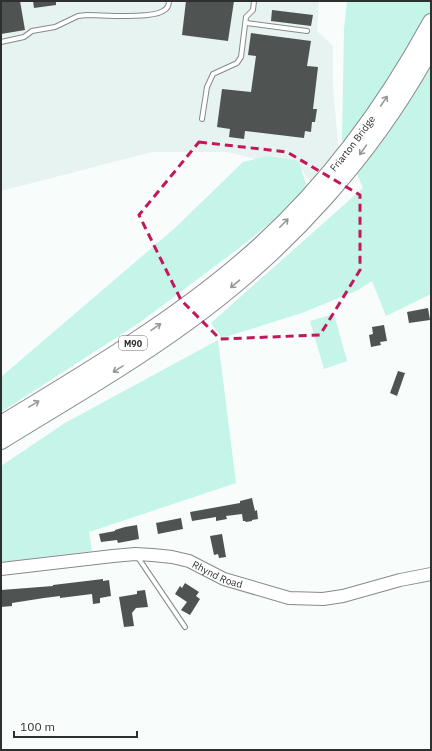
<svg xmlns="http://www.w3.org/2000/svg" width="432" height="751" font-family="'IBM Plex Sans',sans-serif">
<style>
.built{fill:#e6f3f0}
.green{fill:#c5f4e9}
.building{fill:#4f5352}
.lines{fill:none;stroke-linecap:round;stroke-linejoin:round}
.lane-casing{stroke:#868a89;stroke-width:6}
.secondary-casing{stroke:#868a89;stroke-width:14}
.highway-casing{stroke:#868a89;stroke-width:18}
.lane{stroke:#fff;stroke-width:4}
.secondary{stroke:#fff;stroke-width:12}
.highway{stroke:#fff;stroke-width:16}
.oneway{stroke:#969898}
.marked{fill:none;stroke:#c2185b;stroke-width:3;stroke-dasharray:8 5;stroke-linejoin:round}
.labels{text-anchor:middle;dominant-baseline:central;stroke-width:4;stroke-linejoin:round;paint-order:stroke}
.shield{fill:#fff;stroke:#6d6e6e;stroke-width:1}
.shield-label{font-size:9px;font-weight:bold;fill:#2e3030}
.street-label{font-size:10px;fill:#2e3030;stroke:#fff}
</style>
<rect width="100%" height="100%" fill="#f8fcfb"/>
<path class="built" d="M 1,1 L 319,1 L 317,31 L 333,46 L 333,86 L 340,168 L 314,187 L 303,171 L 227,152 L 152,152 L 1,191 Z"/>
<g class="green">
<path d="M 347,1 L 431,1 L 431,294 L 386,316 L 372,281 L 358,290 L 302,313 L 222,338 L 211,323 L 363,188 L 342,139 L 344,29 Z"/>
<path d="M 268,156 L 298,161 L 309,192 L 239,248 L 139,323 L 1,412 L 1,377 L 175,228 L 243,162 Z"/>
<path d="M 334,314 L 347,361 L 324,369 L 310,321 Z"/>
<path d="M 218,340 L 236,483 L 89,532 L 92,551 L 1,562 L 1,466 L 65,423 Z"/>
</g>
<g class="building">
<path d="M 1,1 L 20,1 L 25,30 L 1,34 Z"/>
<path d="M 33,1 L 56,1 L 56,5 L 34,8 Z"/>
<path d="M 186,1 L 234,1 L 228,41 L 182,35 Z"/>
<path d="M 272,10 L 313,15 L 311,26 L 271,21 Z"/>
<path d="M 251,33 L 311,41 L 307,66 L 318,67 L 313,109 L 317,109 L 315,122 L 312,122 L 311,132 L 305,131 L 304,138 L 245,131 L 244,139 L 229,137 L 230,129 L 217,127 L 222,89 L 251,92 L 256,56 L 248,55 Z"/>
<path d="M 428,308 L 430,320 L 409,323 L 407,312 Z"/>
<path d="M 384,325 L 387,341 L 380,342 L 381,345 L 371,347 L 369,335 L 373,334 L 372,327 Z"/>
<path d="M 398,371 L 405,373 L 397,396 L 390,393 Z"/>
<path d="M 252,498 L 254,507 L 255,511 L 257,510 L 258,519 L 252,520 L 252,521 L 246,522 L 245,521 L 243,521 L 242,514 L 226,516 L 227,519 L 216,521 L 216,517 L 192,521 L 190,512 L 240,503 L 240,501 Z"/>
<path d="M 181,518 L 183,529 L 158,534 L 156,523 Z"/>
<path d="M 137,525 L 139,539 L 118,543 L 117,540 L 101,542 L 99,534 L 115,531 L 115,530 L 125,527 Z"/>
<path d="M 222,534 L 226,557 L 219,558 L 218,554 L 214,555 L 210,536 Z"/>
<path d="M 103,579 L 103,581 L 109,580 L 111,596 L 100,598 L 100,603 L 93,604 L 92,594 L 60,598 L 60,596 L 44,598 L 12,603 L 12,606 L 1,607 L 1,590 L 53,586 L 53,585 Z"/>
<path d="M 185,583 L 199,592 L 196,596 L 200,599 L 190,615 L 181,610 L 187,602 L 175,594 L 180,586 L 182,588 Z"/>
<path d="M 145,590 L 148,607 L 136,608 L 132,613 L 134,626 L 124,627 L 119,597 L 137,594 L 137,591 Z"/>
</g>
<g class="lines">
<g class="lane-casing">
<g id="lane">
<path d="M 246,23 L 307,31"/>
<path d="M 1,42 L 24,37 L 32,31 L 55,27 L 78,16 L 87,15 C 104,15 150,19 163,11 C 167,9 169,5 169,1"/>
<path d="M 202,119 L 207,87 L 213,74 L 237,63 L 241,57 L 246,17 L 253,10 L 254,1"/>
<path d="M 137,556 L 185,627"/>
</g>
</g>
<g class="secondary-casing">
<g id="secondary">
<path id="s1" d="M 1,569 L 113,556 L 135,554 L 153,555 L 172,557 L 189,561 L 224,579 L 289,598 L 323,599 L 343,596 L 400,580 L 431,574"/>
</g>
</g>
<g class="highway-casing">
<g id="highway">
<path id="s2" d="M 1,424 C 83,374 167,325 241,262 C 319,196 382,112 431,22"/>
<path d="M 1,441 C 64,402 129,365 189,321 C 287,250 373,155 431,48"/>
</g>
</g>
<use href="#lane" class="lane"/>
<use href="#secondary" class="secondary"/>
<use href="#highway" class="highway"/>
</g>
<defs><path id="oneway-shaft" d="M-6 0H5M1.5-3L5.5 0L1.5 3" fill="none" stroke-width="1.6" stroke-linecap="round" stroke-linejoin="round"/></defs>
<g class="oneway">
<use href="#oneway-shaft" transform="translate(384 101) rotate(-56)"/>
<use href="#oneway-shaft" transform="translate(363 150) rotate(126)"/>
<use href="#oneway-shaft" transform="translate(284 223) rotate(-45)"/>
<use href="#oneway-shaft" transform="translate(235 284) rotate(140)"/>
<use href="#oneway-shaft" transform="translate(156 327) rotate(-35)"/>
<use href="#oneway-shaft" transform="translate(118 369) rotate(148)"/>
<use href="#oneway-shaft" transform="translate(34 404) rotate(-31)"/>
</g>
<path class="marked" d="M 199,142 L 287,152 L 360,195 L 360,270 L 320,335 L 220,339 L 181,300 L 139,215 Z"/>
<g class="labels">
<rect class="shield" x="119" y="336" width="28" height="14" rx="3"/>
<g class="shield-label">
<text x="133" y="343">M90</text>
</g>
<g class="street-label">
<text stroke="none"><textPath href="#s2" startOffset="453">Friarton Bridge</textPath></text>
<text stroke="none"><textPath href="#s1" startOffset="221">Rhynd Road</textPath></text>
</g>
</g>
<rect width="432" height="751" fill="none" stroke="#2e3030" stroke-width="4"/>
<path d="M14 731v6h123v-6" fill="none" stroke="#2e3030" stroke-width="2"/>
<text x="20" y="731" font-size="12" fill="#2e3030" stroke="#ffffff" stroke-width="3" paint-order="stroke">100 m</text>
</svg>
